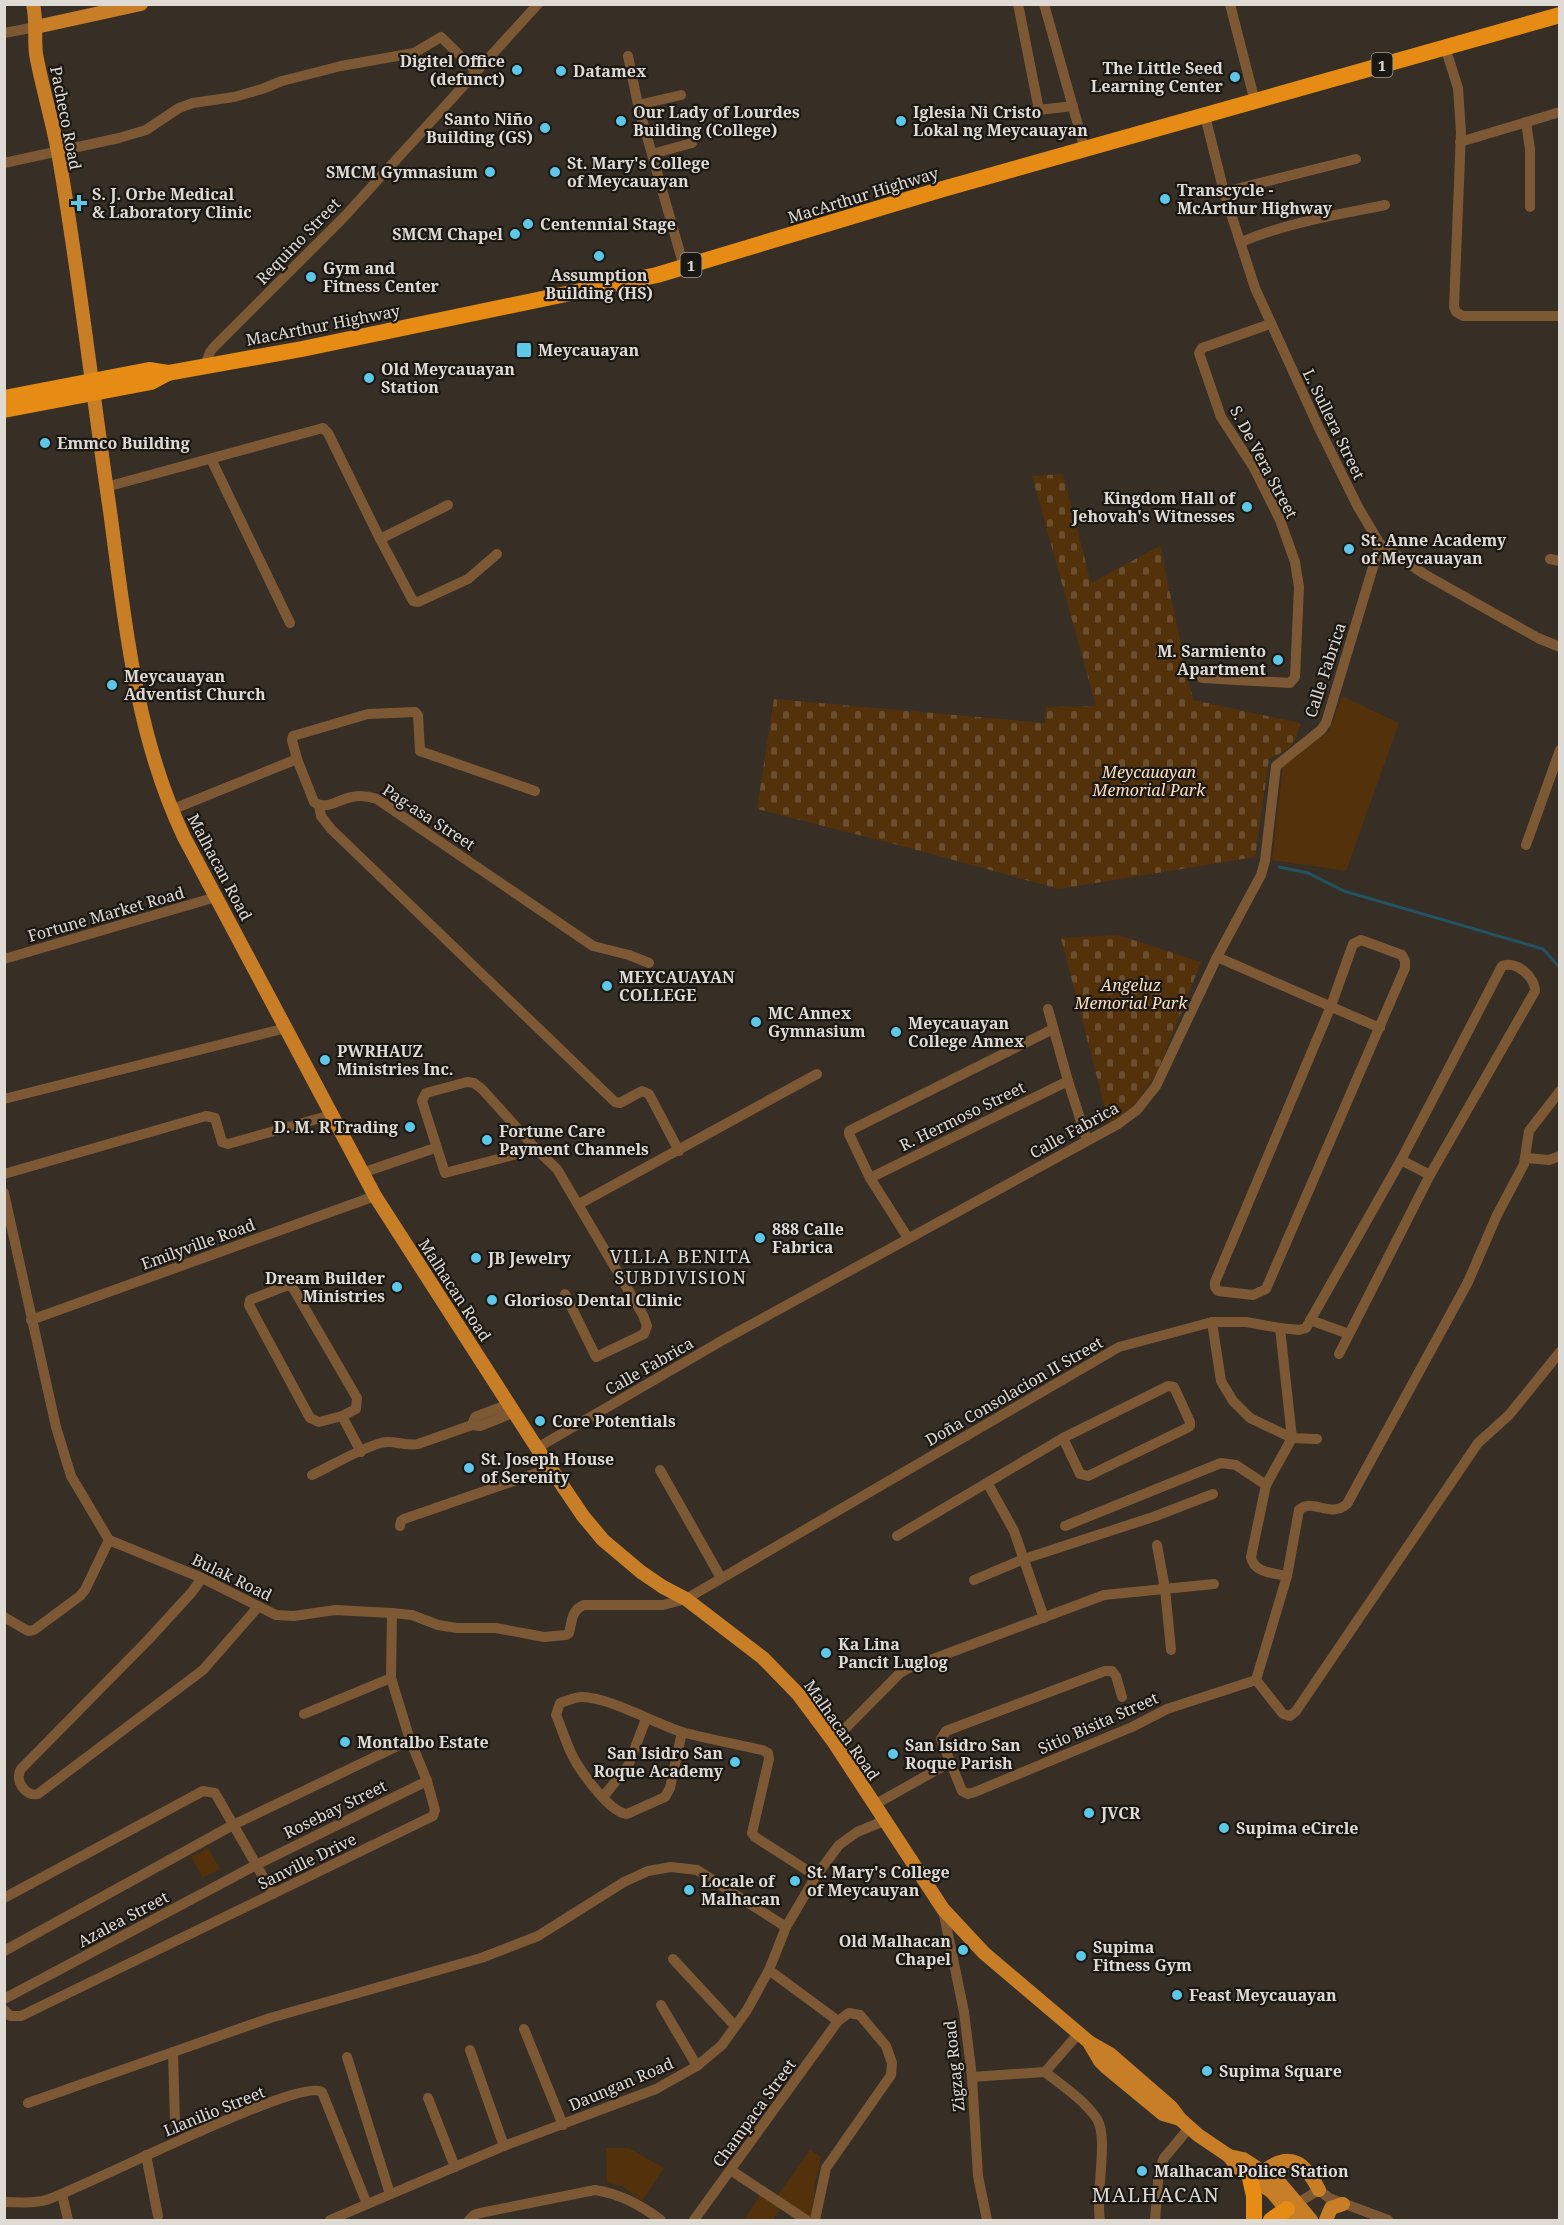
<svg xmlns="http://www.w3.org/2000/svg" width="1564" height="2225" font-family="'Noto Serif',serif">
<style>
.grass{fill:#53310b}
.cemetery{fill:url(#cemetery-stones)}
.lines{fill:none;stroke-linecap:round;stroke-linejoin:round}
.stream{stroke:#225362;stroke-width:3}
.minor{stroke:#7d5834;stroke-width:10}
.major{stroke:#c87e26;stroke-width:14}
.highway{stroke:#e68c14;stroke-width:16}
.poi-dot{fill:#5dc7e8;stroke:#1b1713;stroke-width:2}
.labels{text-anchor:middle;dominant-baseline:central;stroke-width:4.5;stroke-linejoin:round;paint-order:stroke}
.shield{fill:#1b1713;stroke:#a5a09a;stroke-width:1.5}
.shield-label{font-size:15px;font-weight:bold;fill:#e0dad4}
.poi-label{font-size:16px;font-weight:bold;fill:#e0dad4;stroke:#1b1713;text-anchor:start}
.street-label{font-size:16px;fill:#e0dad4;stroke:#1b1713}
.park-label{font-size:16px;font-style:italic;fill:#fcdec1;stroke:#1b1713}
.neighbourhood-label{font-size:18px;letter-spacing:1.5px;fill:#e0dad4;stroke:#1b1713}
.quarter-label{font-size:20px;letter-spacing:1.5px;fill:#e0dad4;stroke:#1b1713}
</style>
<defs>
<pattern id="cemetery-stones" width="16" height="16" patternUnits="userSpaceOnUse" patternTransform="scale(1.5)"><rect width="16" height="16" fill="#53310b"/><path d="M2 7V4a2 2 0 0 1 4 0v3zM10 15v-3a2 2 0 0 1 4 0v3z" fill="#6b4e2e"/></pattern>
</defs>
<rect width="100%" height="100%" fill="#372e25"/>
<g class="grass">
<path d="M 1342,696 L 1399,723 L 1346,871 L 1272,860 L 1283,766 L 1329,731 Z"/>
<path d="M 208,1848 L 220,1869 L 203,1878 L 191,1857 Z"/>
<path d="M 606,2148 L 629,2148 L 664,2168 L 642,2201 L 622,2186 L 607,2183 Z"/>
<path d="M 810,2150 L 821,2157 L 815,2184 L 812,2219 L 775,2199 Z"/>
<path d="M 761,2193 L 781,2207 L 773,2220 L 744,2220 Z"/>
</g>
<g class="cemetery">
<path d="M 1063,474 L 1091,583 L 1160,546 L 1193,700 L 1300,723 C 1295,747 1291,748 1269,759 L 1255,857 L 1059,889 L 913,849 L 757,809 L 774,699 L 1045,723 L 1046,707 L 1096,706 L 1032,476 Z"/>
<path d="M 1118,935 L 1201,962 L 1157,1073 L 1133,1107 L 1109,1124 L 1061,938 Z"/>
</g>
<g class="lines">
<path class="stream" d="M 1279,867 L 1308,873 L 1344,891 L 1543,949 L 1560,968"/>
<g class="minor">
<path d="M 1018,4 L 1039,110 L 1073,106"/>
<path d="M 1044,4 L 1085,150"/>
<path d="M 1230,4 L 1255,102"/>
<path d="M 4,33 L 36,27"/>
<path d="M 1445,47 L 1458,88 L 1461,132 L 1454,307 L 1456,312 L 1463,316 L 1560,316"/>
<path d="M 628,56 L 638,105 L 684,267"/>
<path d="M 638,105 L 681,95"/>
<path d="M 1205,116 L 1224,192 L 1255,288 L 1318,426 L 1358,507 L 1380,544 L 1424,574 L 1538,638 L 1560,647"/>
<path d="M 1526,122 L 1530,149 L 1530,207"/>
<path d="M 1460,142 L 1560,112"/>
<path d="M 652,154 L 692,143"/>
<path d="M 4,163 L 119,138 L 146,130 L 179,108 L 193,103 L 234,97 L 262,89 L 282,81 L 341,66 L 414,53 L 441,37 L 476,71"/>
<path d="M 1224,192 L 1356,159"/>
<path d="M 1241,242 C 1286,223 1337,215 1385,205"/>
<path d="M 205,366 L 210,352 L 214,347 L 344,217 L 538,4"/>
<path d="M 211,459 L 290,623"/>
<path d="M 106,487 L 323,428 L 328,433 L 380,539 L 413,601 L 418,602 L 468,579 L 497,554"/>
<path d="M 380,539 L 448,505"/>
<path d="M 1550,559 L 1560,561"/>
<path d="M 1202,678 L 1290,683 L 1295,677 L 1299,587 L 1295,562 L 1280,520 L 1254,468 L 1221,417 L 1199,353 L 1202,348 L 1270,324"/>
<path d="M 297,759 L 292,740 L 293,736 L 368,714 L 415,712 L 418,715 L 420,751 L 535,791"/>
<path d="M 319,805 L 321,816 L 331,829 L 615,1102 L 620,1103 L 642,1091 L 649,1094 L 679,1151"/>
<path d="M 171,810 L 297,759 L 314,802 C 326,811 338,799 352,797 C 361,795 368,796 377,799 L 593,946 L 629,955 L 649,963"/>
<path d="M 1526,845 L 1560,750"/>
<path d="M 1361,940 L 1402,955 L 1405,961 L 1405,968 L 1266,1289 L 1253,1295 L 1218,1291 L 1215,1287 L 1215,1282 L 1331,1006 L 1353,944 Z"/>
<path d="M 1217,957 L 1380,1028"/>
<path d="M 4,959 L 216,897"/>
<path d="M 1048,1009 L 1068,1081 L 1087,1140"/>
<path d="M 1560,1091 L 1529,1131 L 1524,1164 L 1497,1215 L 1468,1282 L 1347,1504 C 1329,1519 1313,1497 1299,1510 L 1287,1576 L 1256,1680 L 1283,1714 L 1290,1716 L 1296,1711 L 1478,1443 L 1509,1415 L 1560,1352"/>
<path d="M 4,1099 L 286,1028"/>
<path d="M 536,1149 L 445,1173 L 422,1101 L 426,1093 L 467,1082 L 474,1083 L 482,1089 L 536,1149 L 557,1169 L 643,1315 L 647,1326 L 644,1334 L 596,1357 L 565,1294"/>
<path d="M 1526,1158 L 1549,1160 L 1560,1156"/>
<path d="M 1401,1160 L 1430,1175"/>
<path d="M 362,1173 L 435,1148"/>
<path d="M 4,1174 L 206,1116 L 215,1118 L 222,1142 L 228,1144 L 331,1115"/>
<path d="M 870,1178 L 1068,1081"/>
<path d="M 4,1193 L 56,1427 L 71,1476 L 109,1540 L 202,1578 L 276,1615 L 294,1616 L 335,1610 L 392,1613 L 412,1615 L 438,1625 L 457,1628 L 496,1628 L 544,1637 L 566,1635 L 569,1633 C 572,1622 571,1610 584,1605 L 663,1605 L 686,1599 L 1119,1347 L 1212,1322 L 1246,1322 L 1280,1328 L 1292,1438 L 1266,1485 L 1251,1557 C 1254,1573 1273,1573 1287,1576"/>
<path d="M 579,1204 L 817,1074"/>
<path d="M 908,1238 L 870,1178 L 849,1134 L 849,1131 L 1053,1029"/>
<path d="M 288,1285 L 293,1288 L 357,1398 L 356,1409 L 342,1416 L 319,1422 L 310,1418 L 249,1305 L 250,1300 Z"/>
<path d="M 31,1320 L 375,1196"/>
<path d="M 1310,1320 L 1349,1334"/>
<path d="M 1212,1322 L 1221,1381 L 1233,1401 L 1250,1418 L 1292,1438 L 1317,1439"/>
<path d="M 1280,1328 L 1299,1330 L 1306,1328 L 1401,1160 L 1502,966 C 1516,960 1535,977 1535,991 L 1430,1175 L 1339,1354"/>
<path d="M 342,1416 L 361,1452"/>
<path d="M 472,1425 L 475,1417 L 509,1404"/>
<path d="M 537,1448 L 723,1340 L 1118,1124 L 1137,1110 L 1156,1086 L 1217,957 L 1261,875 L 1265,861 L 1276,766 L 1321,730 L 1326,723 L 1380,544"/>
<path d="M 660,1470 L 721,1578"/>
<path d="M 312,1475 C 331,1466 361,1448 381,1443 C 393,1439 405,1447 418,1444 L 472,1425 L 480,1426 L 515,1412"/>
<path d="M 988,1484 L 1014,1531 L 1044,1618"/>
<path d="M 400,1526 L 401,1521 L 404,1519 L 551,1468"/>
<path d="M 1065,1526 L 1221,1463 L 1236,1465 L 1266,1485"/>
<path d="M 897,1536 L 1063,1438 L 1168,1386 L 1174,1387 L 1190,1422 L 1190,1426 L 1187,1428 L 1088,1476 L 1080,1474 L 1063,1438"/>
<path d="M 1157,1545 L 1165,1589 L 1171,1650"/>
<path d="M 202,1578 L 192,1592 L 149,1639 L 21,1769 C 14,1780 25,1797 38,1794 L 203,1670 L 258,1607"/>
<path d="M 974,1580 L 1024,1559 L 1153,1517 L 1213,1494"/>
<path d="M 4,1617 L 28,1631 L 34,1630 L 80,1596 L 85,1590 L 109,1540"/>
<path d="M 1122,1697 L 1116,1676 L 1112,1671 L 1105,1671 L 946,1731 L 941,1739 L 962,1791 L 968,1794 L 975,1792 L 1132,1727 L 1167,1709 L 1256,1680"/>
<path d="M 304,1714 L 391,1678"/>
<path d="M 682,1732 L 670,1788 L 665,1797 L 627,1814 C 611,1813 586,1778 577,1764 C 568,1750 563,1731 556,1715 L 560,1703 C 567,1701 574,1697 582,1697 C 608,1697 654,1723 682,1732 C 708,1739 736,1744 762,1750 L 768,1753 L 769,1759 L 752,1833 L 755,1837 L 816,1876"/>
<path d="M 833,1741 L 900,1673 L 909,1668 L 1104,1595 L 1214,1584"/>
<path d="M 603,1797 L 628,1766 L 646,1719"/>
<path d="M 874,1805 L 949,1763"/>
<path d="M 4,1898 L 203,1791 L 215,1793 L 273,1894"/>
<path d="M 943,1910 L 964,2012 L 972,2077 L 978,2176 L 987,2220"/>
<path d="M 4,1951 L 233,1825 L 410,1740"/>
<path d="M 673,1959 L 735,2026"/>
<path d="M 769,1970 L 838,2021 L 849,2013 L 860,2015 L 886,2046 L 892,2063 L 891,2075 L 826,2168 L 815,2220"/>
<path d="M 4,1999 L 256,1865 L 427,1781"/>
<path d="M 661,2005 L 697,2066"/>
<path d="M 4,2010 L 10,2016 L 21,2016 L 433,1816 L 435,1810 L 427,1781 L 410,1740 L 391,1678 L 392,1613"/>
<path d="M 524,2029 L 563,2125"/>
<path d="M 470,2050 L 504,2146"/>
<path d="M 173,2052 L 175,2122"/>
<path d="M 347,2057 L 390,2194"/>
<path d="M 1045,2072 C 1063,2086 1084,2100 1097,2119 C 1109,2138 1095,2194 1100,2220"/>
<path d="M 972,2077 L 1045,2072 L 1079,2033"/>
<path d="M 428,2098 L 455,2167"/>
<path d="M 28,2103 L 270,2018 L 481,1958 L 538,1936 L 624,1882 L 648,1871 L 671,1867 L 697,1870 L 786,1927"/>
<path d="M 146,2155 L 158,2216"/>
<path d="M 732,2171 L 806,2220"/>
<path d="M 62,2194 L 68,2220"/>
<path d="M 5,2202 C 18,2202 34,2204 46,2200 C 86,2187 299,2077 322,2092 L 367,2204"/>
<path d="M 1296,2204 L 1319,2190 L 1329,2198 L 1388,2220"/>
<path d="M 330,2220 L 504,2146 L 656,2089 L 697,2066 L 722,2045 L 747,2010 L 769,1970 L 786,1927 L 816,1876 L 839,1845 L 857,1832 L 884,1821"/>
<path d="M 469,2220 L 474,2215 L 480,2213 L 595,2190 C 621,2194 640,2205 661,2220"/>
<path d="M 694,2220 L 838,2021"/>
<path d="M 1155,2220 L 1159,2170 L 1164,2158 L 1189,2128"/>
</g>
<g class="major">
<path d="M 33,4 C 37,21 34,37 36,54 C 42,87 52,119 58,152 C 79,271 92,391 110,511 C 125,622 135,734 184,837 L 375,1196 L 537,1448 L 583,1516 L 603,1540 L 641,1572 L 663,1587 L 686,1599 L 763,1658 L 798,1694 L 833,1741 L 943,1909 L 984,1953 L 1089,2042 L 1110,2054 L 1171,2107 L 1180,2119 L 1198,2135 L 1229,2156 L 1243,2159 L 1279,2182 L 1311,2220"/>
<path d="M 36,27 L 141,4"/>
<path d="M 1090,2044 L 1100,2061 L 1106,2067 L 1163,2114 L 1180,2119"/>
<path d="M 1229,2156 L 1237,2167 L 1272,2192 L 1295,2220"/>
<path d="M 1264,2171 C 1291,2150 1306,2164 1319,2190"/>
<path d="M 1326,2220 L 1331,2208 L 1343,2204"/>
</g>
<g class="highway">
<path d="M 4,398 L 149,370 L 168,373"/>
<path d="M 4,410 L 151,382 L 168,373 L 302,349 L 657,275 L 943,189 L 1560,15"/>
<path d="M 1249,2174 L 1254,2196 L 1254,2220"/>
<path d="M 1271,2220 L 1287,2209"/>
</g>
</g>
<g class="poi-dot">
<circle cx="517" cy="70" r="6"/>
<circle cx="561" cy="71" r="6"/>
<circle cx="1235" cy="77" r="6"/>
<circle cx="621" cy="121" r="6"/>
<circle cx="901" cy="121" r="6"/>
<circle cx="545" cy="128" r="6"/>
<circle cx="490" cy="172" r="6"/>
<circle cx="555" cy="172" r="6"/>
<circle cx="1165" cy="199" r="6"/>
<path d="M76 194h6v6h6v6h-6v6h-6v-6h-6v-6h6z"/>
<circle cx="528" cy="224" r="6"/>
<circle cx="515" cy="234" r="6"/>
<circle cx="599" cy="256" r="6"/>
<circle cx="311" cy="277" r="6"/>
<rect x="516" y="342" width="16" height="16" rx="3"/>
<circle cx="369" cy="378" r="6"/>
<circle cx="45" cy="443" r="6"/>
<circle cx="1247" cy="507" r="6"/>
<circle cx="1349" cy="549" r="6"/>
<circle cx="1278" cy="660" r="6"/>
<circle cx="112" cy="685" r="6"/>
<circle cx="607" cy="986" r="6"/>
<circle cx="756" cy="1022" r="6"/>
<circle cx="896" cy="1032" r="6"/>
<circle cx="325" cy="1060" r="6"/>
<circle cx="410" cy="1127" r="6"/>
<circle cx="487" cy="1140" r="6"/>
<circle cx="760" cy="1238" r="6"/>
<circle cx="476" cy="1258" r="6"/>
<circle cx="397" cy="1287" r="6"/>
<circle cx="492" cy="1300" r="6"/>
<circle cx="540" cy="1421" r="6"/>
<circle cx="469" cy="1468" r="6"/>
<circle cx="826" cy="1653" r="6"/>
<circle cx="345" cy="1742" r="6"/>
<circle cx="893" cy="1754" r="6"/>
<circle cx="735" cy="1762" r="6"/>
<circle cx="1089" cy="1813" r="6"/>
<circle cx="1224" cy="1828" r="6"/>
<circle cx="795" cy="1881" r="6"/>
<circle cx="689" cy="1890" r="6"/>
<circle cx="963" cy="1950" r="6"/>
<circle cx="1081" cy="1956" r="6"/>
<circle cx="1177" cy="1995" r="6"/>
<circle cx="1207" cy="2071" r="6"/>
<circle cx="1142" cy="2171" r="6"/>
</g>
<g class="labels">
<g class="shield">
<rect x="1371.5" y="53" width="21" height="24" rx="4.5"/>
<rect x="680.5" y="253" width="21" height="24" rx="4.5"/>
</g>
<g class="shield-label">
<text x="1382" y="65">1</text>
<text x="691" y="265">1</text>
</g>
<g class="poi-label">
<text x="505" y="61" text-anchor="end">Digitel Office<tspan x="505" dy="18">(defunct)</tspan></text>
<text x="1223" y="68" text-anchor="end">The Little Seed<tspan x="1223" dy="18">Learning Center</tspan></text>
<text x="573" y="71">Datamex</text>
<text x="633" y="112">Our Lady of Lourdes<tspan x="633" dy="18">Building (College)</tspan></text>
<text x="913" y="112">Iglesia Ni Cristo<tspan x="913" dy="18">Lokal ng Meycauayan</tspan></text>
<text x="533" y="119" text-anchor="end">Santo Niño<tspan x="533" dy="18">Building (GS)</tspan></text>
<text x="567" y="163">St. Mary's College<tspan x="567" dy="18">of Meycauayan</tspan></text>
<text x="478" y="172" text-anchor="end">SMCM Gymnasium</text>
<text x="1177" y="190">Transcycle -<tspan x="1177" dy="18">McArthur Highway</tspan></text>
<text x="92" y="194">S. J. Orbe Medical<tspan x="92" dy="18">&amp; Laboratory Clinic</tspan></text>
<text x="540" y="224">Centennial Stage</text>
<text x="503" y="234" text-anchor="end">SMCM Chapel</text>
<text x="323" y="268">Gym and<tspan x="323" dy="18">Fitness Center</tspan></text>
<text x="599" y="275" text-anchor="middle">Assumption<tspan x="599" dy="18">Building (HS)</tspan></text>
<text x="538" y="350">Meycauayan</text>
<text x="381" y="369">Old Meycauayan<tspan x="381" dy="18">Station</tspan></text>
<text x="57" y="443">Emmco Building</text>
<text x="1235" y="498" text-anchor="end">Kingdom Hall of<tspan x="1235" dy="18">Jehovah's Witnesses</tspan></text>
<text x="1361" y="540">St. Anne Academy<tspan x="1361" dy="18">of Meycauayan</tspan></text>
<text x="1266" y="651" text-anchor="end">M. Sarmiento<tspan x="1266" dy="18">Apartment</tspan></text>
<text x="124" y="676">Meycauayan<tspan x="124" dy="18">Adventist Church</tspan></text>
<text x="619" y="977">MEYCAUAYAN<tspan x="619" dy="18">COLLEGE</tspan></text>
<text x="768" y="1013">MC Annex<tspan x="768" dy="18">Gymnasium</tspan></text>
<text x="908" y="1023">Meycauayan<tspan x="908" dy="18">College Annex</tspan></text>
<text x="337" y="1051">PWRHAUZ<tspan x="337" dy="18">Ministries Inc.</tspan></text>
<text x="398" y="1127" text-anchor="end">D. M. R Trading</text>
<text x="499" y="1131">Fortune Care<tspan x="499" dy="18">Payment Channels</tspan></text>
<text x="772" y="1229">888 Calle<tspan x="772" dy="18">Fabrica</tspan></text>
<text x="488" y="1258">JB Jewelry</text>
<text x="385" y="1278" text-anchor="end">Dream Builder<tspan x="385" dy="18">Ministries</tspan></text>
<text x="504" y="1300">Glorioso Dental Clinic</text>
<text x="552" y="1421">Core Potentials</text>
<text x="481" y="1459">St. Joseph House<tspan x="481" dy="18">of Serenity</tspan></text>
<text x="838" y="1644">Ka Lina<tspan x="838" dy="18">Pancit Luglog</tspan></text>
<text x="357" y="1742">Montalbo Estate</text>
<text x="905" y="1745">San Isidro San<tspan x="905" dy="18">Roque Parish</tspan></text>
<text x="723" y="1753" text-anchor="end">San Isidro San<tspan x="723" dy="18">Roque Academy</tspan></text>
<text x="1101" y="1813">JVCR</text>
<text x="1236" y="1828">Supima eCircle</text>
<text x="807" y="1872">St. Mary's College<tspan x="807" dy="18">of Meycauyan</tspan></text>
<text x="701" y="1881">Locale of<tspan x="701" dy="18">Malhacan</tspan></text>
<text x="951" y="1941" text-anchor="end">Old Malhacan<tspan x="951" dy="18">Chapel</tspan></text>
<text x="1093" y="1947">Supima<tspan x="1093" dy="18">Fitness Gym</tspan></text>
<text x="1189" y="1995">Feast Meycauayan</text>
<text x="1219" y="2071">Supima Square</text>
<text x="1154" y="2171">Malhacan Police Station</text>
</g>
<g class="street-label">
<text transform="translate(66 118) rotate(79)">Pacheco Road</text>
<text transform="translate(863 195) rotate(-17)">MacArthur Highway</text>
<text transform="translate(298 241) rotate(-46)">Requino Street</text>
<text transform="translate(323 325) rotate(-11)">MacArthur Highway</text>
<text transform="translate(1334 424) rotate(64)">L. Sullera Street</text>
<text transform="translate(1264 462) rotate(62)">S. De Vera Street</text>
<text transform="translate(1325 670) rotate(-72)">Calle Fabrica</text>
<text transform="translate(429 817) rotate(33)">Pag-asa Street</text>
<text transform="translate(220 867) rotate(62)">Malhacan Road</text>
<text transform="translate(106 914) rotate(-16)">Fortune Market Road</text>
<text transform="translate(962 1116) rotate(-26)">R. Hermoso Street</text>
<text transform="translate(1074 1130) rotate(-29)">Calle Fabrica</text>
<text transform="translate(198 1244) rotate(-20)">Emilyville Road</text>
<text transform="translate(455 1290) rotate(57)">Malhacan Road</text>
<text transform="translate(649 1366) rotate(-30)">Calle Fabrica</text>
<text transform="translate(1014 1391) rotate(-30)">Doña Consolacion II Street</text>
<text transform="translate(232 1577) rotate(26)">Bulak Road</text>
<text transform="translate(1098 1723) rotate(-24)">Sitio Bisita Street</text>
<text transform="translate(842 1730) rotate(55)">Malhacan Road</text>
<text transform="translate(335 1809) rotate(-26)">Rosebay Street</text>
<text transform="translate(307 1861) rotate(-26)">Sanville Drive</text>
<text transform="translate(123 1919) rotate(-28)">Azalea Street</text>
<text transform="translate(954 2066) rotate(-96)">Zigzag Road</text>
<text transform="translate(621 2084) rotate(-23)">Daungan Road</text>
<text transform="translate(214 2111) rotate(-22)">Llanilio Street</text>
<text transform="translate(754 2113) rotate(-54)">Champaca Street</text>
</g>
<g class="park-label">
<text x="1149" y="772">Meycauayan<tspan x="1149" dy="18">Memorial Park</tspan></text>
<text x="1131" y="985">Angeluz<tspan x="1131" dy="18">Memorial Park</tspan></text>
</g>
<g class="neighbourhood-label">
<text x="681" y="1256">VILLA BENITA<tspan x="681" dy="21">SUBDIVISION</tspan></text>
</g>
<g class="quarter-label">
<text x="1156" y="2194">MALHACAN</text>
</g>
</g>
<rect width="1564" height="2225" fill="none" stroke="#e0dad4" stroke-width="12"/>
</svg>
